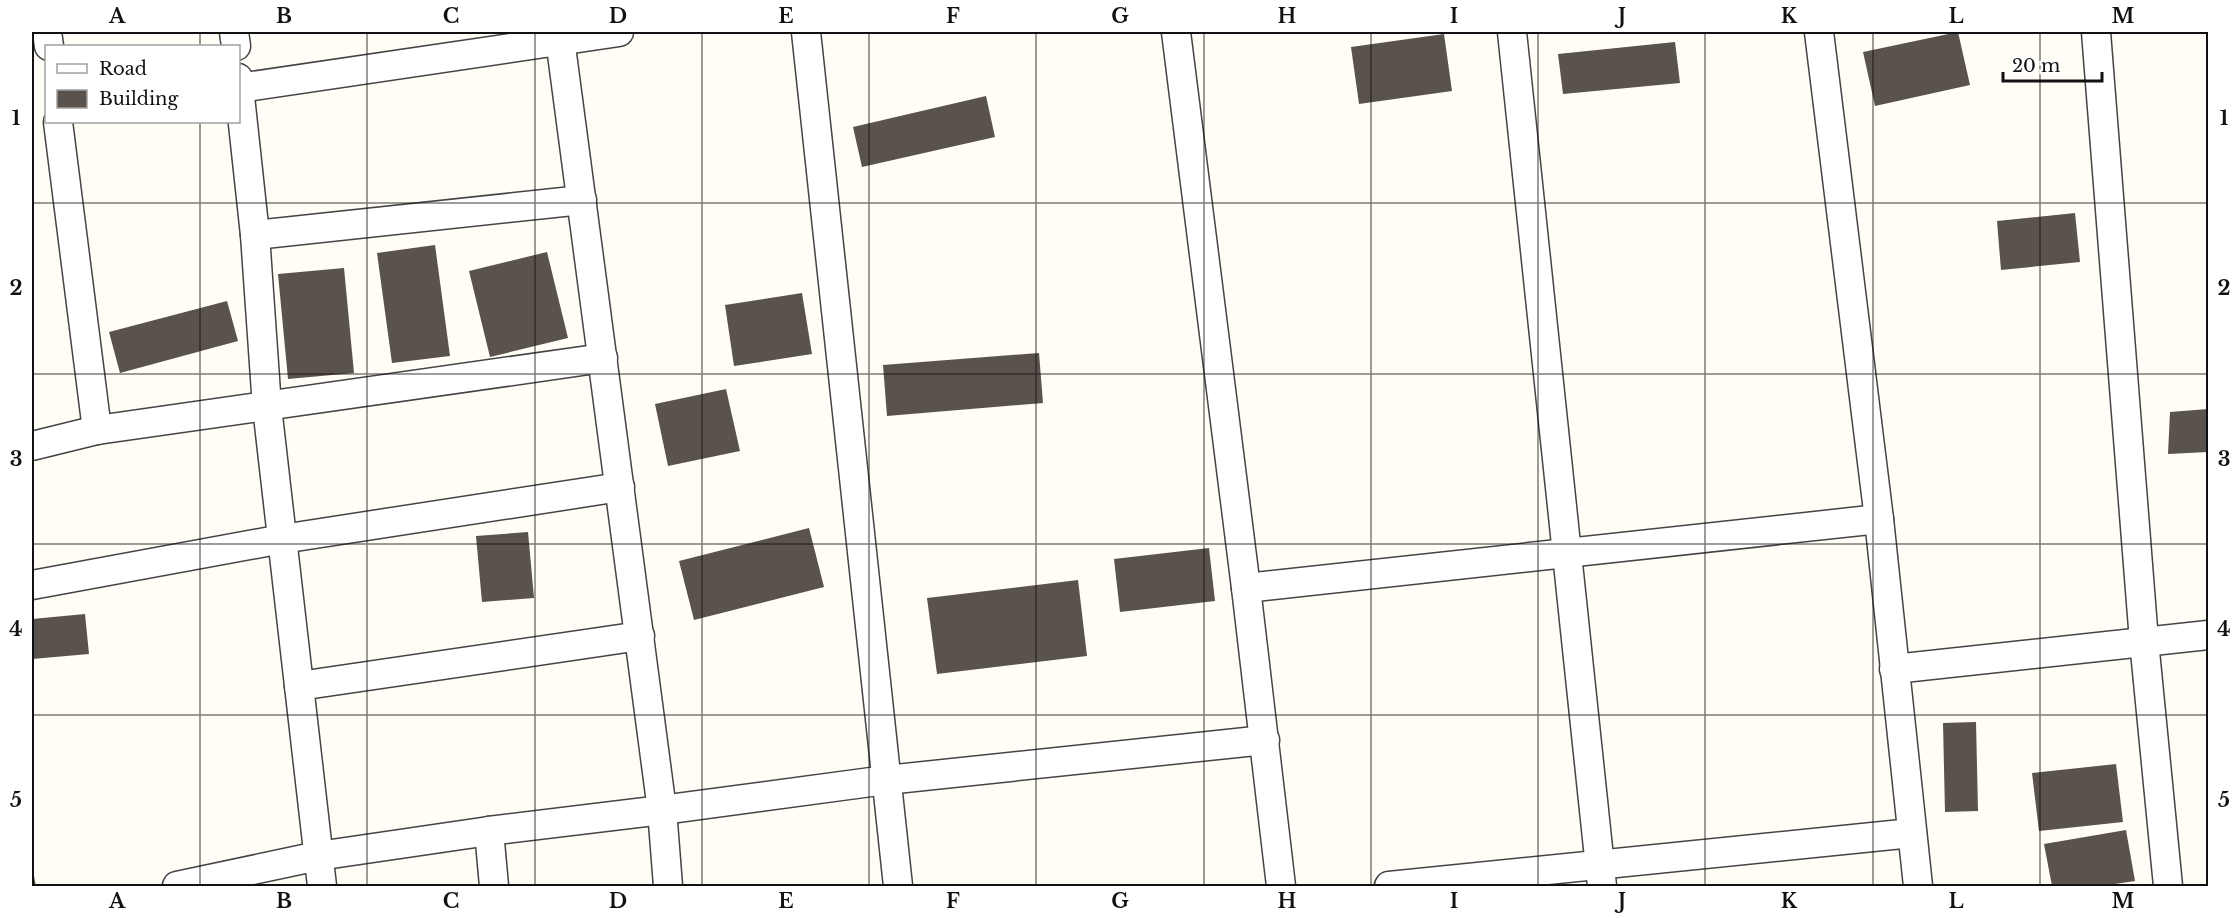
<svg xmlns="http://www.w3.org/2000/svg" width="2240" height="918" font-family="'Libre Baskerville',serif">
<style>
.building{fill:#5a524d}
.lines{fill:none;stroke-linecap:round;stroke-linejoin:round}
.street-casing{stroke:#444;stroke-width:31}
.street{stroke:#fff;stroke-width:28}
.grid{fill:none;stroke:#111;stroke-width:1.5;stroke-opacity:0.55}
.neatline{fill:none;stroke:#111;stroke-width:2}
.grid-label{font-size:20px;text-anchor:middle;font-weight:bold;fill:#111}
</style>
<rect width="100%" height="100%" fill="#fffdf5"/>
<g class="building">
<path d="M 1958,32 L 1970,85 L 1875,106 L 1863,52 Z"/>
<path d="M 1444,34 L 1452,91 L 1359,104 L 1351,47 Z"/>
<path d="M 1675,42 L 1680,83 L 1563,94 L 1558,54 Z"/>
<path d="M 986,96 L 995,137 L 862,167 L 853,127 Z"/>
<path d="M 2075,213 L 2080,262 L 2001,270 L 1997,221 Z"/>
<path d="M 435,245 L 450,356 L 392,363 L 377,253 Z"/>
<path d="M 547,252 L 568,338 L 490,357 L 469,271 Z"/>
<path d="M 344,268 L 354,373 L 288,379 L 278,274 Z"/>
<path d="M 802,293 L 812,354 L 734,366 L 725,305 Z"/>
<path d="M 227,301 L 238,341 L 120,373 L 109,332 Z"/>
<path d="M 1039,353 L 1043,403 L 887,416 L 883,365 Z"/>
<path d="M 726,389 L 740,451 L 668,466 L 655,404 Z"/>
<path d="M 2208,409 L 2208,452 L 2168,454 L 2170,412 Z"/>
<path d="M 809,528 L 824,587 L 694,620 L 679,561 Z"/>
<path d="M 528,532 L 534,598 L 482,602 L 476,536 Z"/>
<path d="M 1209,548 L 1215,601 L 1120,612 L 1114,559 Z"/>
<path d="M 1078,580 L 1087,656 L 937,674 L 927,598 Z"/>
<path d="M 85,614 L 89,654 L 32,659 L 32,619 Z"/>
<path d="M 1976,722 L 1978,811 L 1945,812 L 1943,723 Z"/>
<path d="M 2116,764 L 2123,822 L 2039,831 L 2032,773 Z"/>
<path d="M 2126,830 L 2135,881 L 2102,886 L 2052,886 L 2044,844 Z"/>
<path d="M 32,871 L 33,871 L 36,886 L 32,886 Z"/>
</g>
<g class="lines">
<g class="street-casing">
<g id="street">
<path d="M 47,32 L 49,46"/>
<path d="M 234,32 L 236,46"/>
<path d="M 806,32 L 898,886"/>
<path d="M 1176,32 L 1246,588 L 1281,886"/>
<path d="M 1512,32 L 1602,886"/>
<path d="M 1819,32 L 1879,519 L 1918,886"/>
<path d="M 2096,32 L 2144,641 L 2168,886"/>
<path d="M 560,39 L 662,810 L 668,886"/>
<path d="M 238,78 L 255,235 L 267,407 L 322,886"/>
<path d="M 239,88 L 619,32"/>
<path d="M 58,122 L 97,430"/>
<path d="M 255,235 L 582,200"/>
<path d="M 32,446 L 97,430 L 603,358"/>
<path d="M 32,585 L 282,539 L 620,487"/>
<path d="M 1246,588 L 1879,519"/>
<path d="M 1894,669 L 2208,635"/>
<path d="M 299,686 L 640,636"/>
<path d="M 489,831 L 494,886"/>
<path d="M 177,886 L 318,856 L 489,831 L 662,810 L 886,780 L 1265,740"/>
<path d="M 1389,886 L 1912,833"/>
</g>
</g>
<use href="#street" class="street"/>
</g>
<path class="grid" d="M 200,32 L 200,46M 367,32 L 367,886M 535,32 L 535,886M 702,32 L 702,886M 869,32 L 869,886M 1036,32 L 1036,886M 1204,32 L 1204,886M 1371,32 L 1371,886M 1538,32 L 1538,886M 1705,32 L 1705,886M 1873,32 L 1873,886M 2040,32 L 2040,886M 200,122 L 200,886M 32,203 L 2208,203M 32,374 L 2208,374M 32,544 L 2208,544M 32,715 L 2208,715"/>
<rect width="2240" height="918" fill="none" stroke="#ffffff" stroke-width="66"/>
<rect x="45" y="45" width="195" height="78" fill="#ffffff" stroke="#a0a0a0" stroke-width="1.5"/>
<rect x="57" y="64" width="30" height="9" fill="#ffffff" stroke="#a0a0a0" stroke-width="1.5"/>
<text x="99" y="75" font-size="18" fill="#111111">Road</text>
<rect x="57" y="90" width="30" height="18" fill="#5a524d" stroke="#a0a0a0" stroke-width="1.5"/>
<text x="99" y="105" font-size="18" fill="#111111">Building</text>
<path d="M2003 72v9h99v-9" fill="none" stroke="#111111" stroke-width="3"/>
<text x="2012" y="72" font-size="18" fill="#111111" stroke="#ffffff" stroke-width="4.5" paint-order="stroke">20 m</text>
<rect x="33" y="33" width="2174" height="852" class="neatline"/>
<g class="grid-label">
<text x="117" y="23">A</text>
<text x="284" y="23">B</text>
<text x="451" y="23">C</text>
<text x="618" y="23">D</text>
<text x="786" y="23">E</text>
<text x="953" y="23">F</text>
<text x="1120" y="23">G</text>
<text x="1287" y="23">H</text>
<text x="1454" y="23">I</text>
<text x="1622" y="23">J</text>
<text x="1789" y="23">K</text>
<text x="1956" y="23">L</text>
<text x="2123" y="23">M</text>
<text x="16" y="125">1</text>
<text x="2224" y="125">1</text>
<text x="16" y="295">2</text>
<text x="2224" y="295">2</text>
<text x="16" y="466">3</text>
<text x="2224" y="466">3</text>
<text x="16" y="636">4</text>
<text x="2224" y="636">4</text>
<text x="16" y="807">5</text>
<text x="2224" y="807">5</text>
<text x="117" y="908">A</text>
<text x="284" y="908">B</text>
<text x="451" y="908">C</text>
<text x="618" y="908">D</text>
<text x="786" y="908">E</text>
<text x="953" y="908">F</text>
<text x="1120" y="908">G</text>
<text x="1287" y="908">H</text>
<text x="1454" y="908">I</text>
<text x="1622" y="908">J</text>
<text x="1789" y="908">K</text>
<text x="1956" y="908">L</text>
<text x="2123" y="908">M</text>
</g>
</svg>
